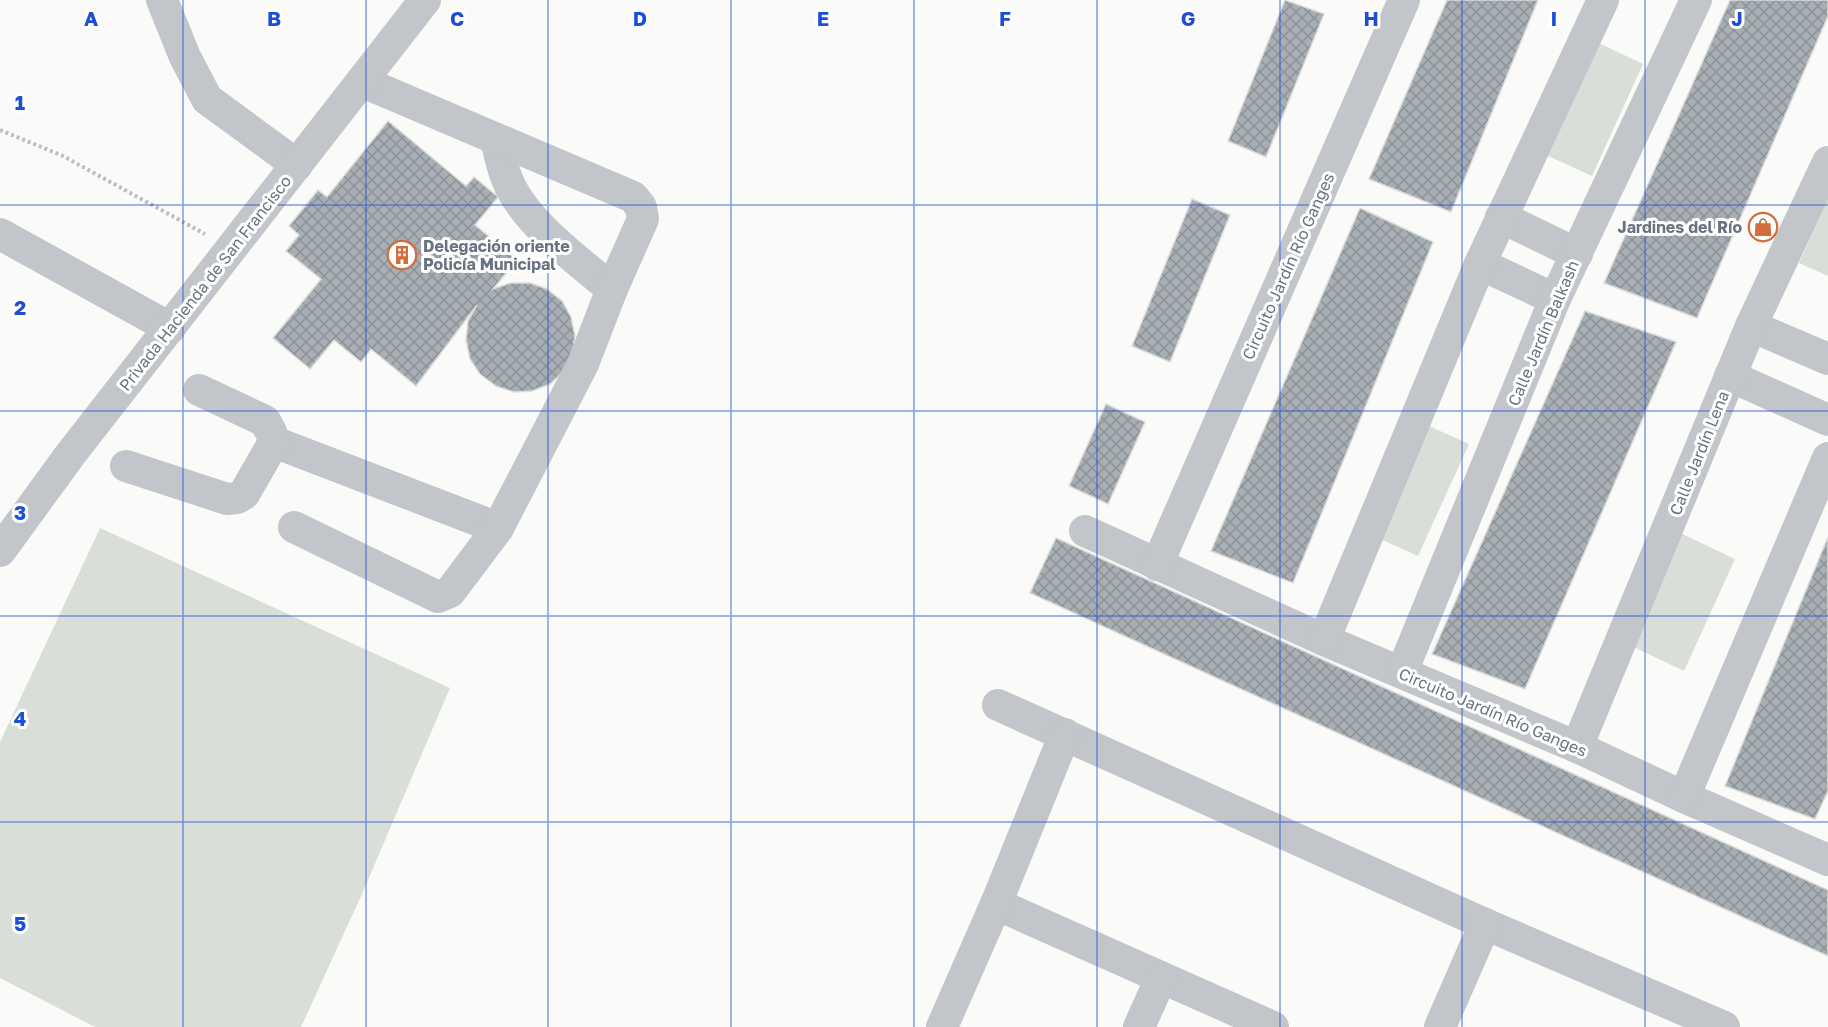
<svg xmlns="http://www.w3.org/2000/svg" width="1828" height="1027" font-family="'Golos Text',sans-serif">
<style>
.green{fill:#daded8}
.building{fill:url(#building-cross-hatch);stroke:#dcdcda;stroke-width:1.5}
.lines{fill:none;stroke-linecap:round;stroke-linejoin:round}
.path{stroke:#bcbec1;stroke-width:4;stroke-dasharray:3 3;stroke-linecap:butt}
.minor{stroke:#c2c5c9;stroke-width:32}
.grid{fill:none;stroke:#1d4ed8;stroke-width:1.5;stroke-opacity:0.55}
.labels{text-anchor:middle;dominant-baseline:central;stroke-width:6;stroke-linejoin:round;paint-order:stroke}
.poi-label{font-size:16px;font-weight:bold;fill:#677380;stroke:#fff;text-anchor:end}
.street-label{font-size:16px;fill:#677380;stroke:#fff}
.grid-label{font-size:20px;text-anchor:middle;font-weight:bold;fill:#1d4ed8;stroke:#fff;stroke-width:6;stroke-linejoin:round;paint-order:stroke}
</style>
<defs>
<pattern id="building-cross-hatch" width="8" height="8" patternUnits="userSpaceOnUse" patternTransform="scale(1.5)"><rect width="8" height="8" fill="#a7aeb4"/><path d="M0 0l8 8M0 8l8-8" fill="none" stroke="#8c9298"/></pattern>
</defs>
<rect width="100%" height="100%" fill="#fafaf8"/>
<g class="green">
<path d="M 1584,36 L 1643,64 L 1592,176 L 1533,149 Z"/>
<path d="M 1828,199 L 1828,276 L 1799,263 Z"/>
<path d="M 1409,417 L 1469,444 L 1418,556 L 1358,529 Z"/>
<path d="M 100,528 L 450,688 L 362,894 L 301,1027 L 95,1027 L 0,978 L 0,742 Z"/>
<path d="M 1676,531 L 1735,559 L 1684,671 L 1625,643 Z"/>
</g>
<g class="building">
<path d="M 1285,0 L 1324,14 L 1266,157 L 1228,141 Z"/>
<path d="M 1447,0 L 1538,0 L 1451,212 L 1369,179 Z"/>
<path d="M 1730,0 L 1828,0 L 1828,16 L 1697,318 L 1604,283 Z"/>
<path d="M 388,121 L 466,186 L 474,177 L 498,197 L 475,225 L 517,260 L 493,289 L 511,283 L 530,283 L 547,289 L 562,301 L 571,317 L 575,336 L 572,354 L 564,371 L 550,384 L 532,391 L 514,392 L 496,386 L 480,374 L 470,359 L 466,340 L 468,321 L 477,305 L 416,386 L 371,349 L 361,362 L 334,340 L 310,369 L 273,338 L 321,279 L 286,251 L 299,235 L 289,226 L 318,190 L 327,197 Z"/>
<path d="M 1192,199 L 1230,215 L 1170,362 L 1132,346 Z"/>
<path d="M 1360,208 L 1433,242 L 1293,583 L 1211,551 Z"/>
<path d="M 1585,311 L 1676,342 L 1525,689 L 1432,654 Z"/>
<path d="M 1106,404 L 1145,422 L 1108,504 L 1069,486 Z"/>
<path d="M 1828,537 L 1828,791 L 1815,819 L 1725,786 Z"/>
<path d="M 1056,538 L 1828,890 L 1828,956 L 1030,593 Z"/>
</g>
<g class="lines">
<path class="path" d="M 0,130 L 63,156 L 205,234"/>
<g class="minor">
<path d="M 162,0 L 185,57 L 207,99 L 297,165"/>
<path d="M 496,139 C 499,152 502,167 507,179 C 523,221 578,261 612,289"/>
<path d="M 1501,217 L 1577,254"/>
<path d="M 0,234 L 170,328"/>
<path d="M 1480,264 L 1555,299"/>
<path d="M 1751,326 L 1828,359"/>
<path d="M 1730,376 L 1828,420"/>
<path d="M 274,442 L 498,528"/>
<path d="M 126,466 L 227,499 L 237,498 L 244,494 L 274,442 L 271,432 L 265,421 L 199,390"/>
<path d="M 294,527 L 438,597 L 450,592 L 498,528 L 583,364 L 612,289 L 643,219 L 641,207 L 633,197 L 363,82"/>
<path d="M 1085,531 L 1324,640 L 1577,747 L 1684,797 L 1828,860"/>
<path d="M 0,551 L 70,455 L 425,0"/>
<path d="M 1157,565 L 1404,0"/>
<path d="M 1324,640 L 1480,264 L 1603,0"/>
<path d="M 1402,672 L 1555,299 L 1696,0"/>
<path d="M 998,705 L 1485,924 L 1724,1027"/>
<path d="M 1577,747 L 1751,326 L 1828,162"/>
<path d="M 1684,797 L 1828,458"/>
<path d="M 996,904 L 1273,1027"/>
<path d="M 942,1027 L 996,904 L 1065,734"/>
<path d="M 1139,1027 L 1161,978"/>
<path d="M 1440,1027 L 1485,924"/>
</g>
</g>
<path class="grid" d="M 183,0 L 183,1027M 366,0 L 366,1027M 548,0 L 548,1027M 731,0 L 731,1027M 914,0 L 914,1027M 1097,0 L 1097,1027M 1280,0 L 1280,1027M 1462,0 L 1462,1027M 1645,0 L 1645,1027M 0,205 L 1828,205M 0,411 L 1828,411M 0,616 L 1828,616M 0,822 L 1828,822"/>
<defs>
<g id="shop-ring" transform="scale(1.5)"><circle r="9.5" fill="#fff" stroke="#d46d3e" stroke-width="1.5"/><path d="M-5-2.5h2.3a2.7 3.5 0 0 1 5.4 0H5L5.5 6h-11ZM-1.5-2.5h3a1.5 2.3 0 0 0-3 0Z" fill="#d46d3e"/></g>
<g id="building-ring" transform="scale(1.5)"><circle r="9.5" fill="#fff" stroke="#d46d3e" stroke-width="1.5"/><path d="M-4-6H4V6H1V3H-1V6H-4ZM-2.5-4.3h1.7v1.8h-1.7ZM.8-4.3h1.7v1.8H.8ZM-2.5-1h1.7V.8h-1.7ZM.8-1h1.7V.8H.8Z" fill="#d46d3e"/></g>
</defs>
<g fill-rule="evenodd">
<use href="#shop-ring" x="1763" y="227"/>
<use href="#building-ring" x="402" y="255"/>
</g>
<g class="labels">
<g class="poi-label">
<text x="1742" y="227">Jardines del Río</text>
<text x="423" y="246" text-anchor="start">Delegación oriente<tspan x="423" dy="18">Policía Municipal</tspan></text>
</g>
<g class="street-label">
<text transform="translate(1288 266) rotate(-66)">Circuito Jardín Río Ganges</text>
<text transform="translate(205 283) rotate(-52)">Privada Hacienda de San Francisco</text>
<text transform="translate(1543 333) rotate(-67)">Calle Jardín Balkash</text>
<text transform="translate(1699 453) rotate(-68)">Calle Jardín Lena</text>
<text transform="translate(1493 712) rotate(23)">Circuito Jardín Río Ganges</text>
</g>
</g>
<g class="grid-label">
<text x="91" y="26">A</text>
<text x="274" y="26">B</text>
<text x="457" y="26">C</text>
<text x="640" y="26">D</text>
<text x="823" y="26">E</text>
<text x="1005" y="26">F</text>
<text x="1188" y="26">G</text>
<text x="1371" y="26">H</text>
<text x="1554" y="26">I</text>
<text x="1737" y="26">J</text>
<text x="20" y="110">1</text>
<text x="20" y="315">2</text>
<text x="20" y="520">3</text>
<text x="20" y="726">4</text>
<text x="20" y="931">5</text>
</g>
</svg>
